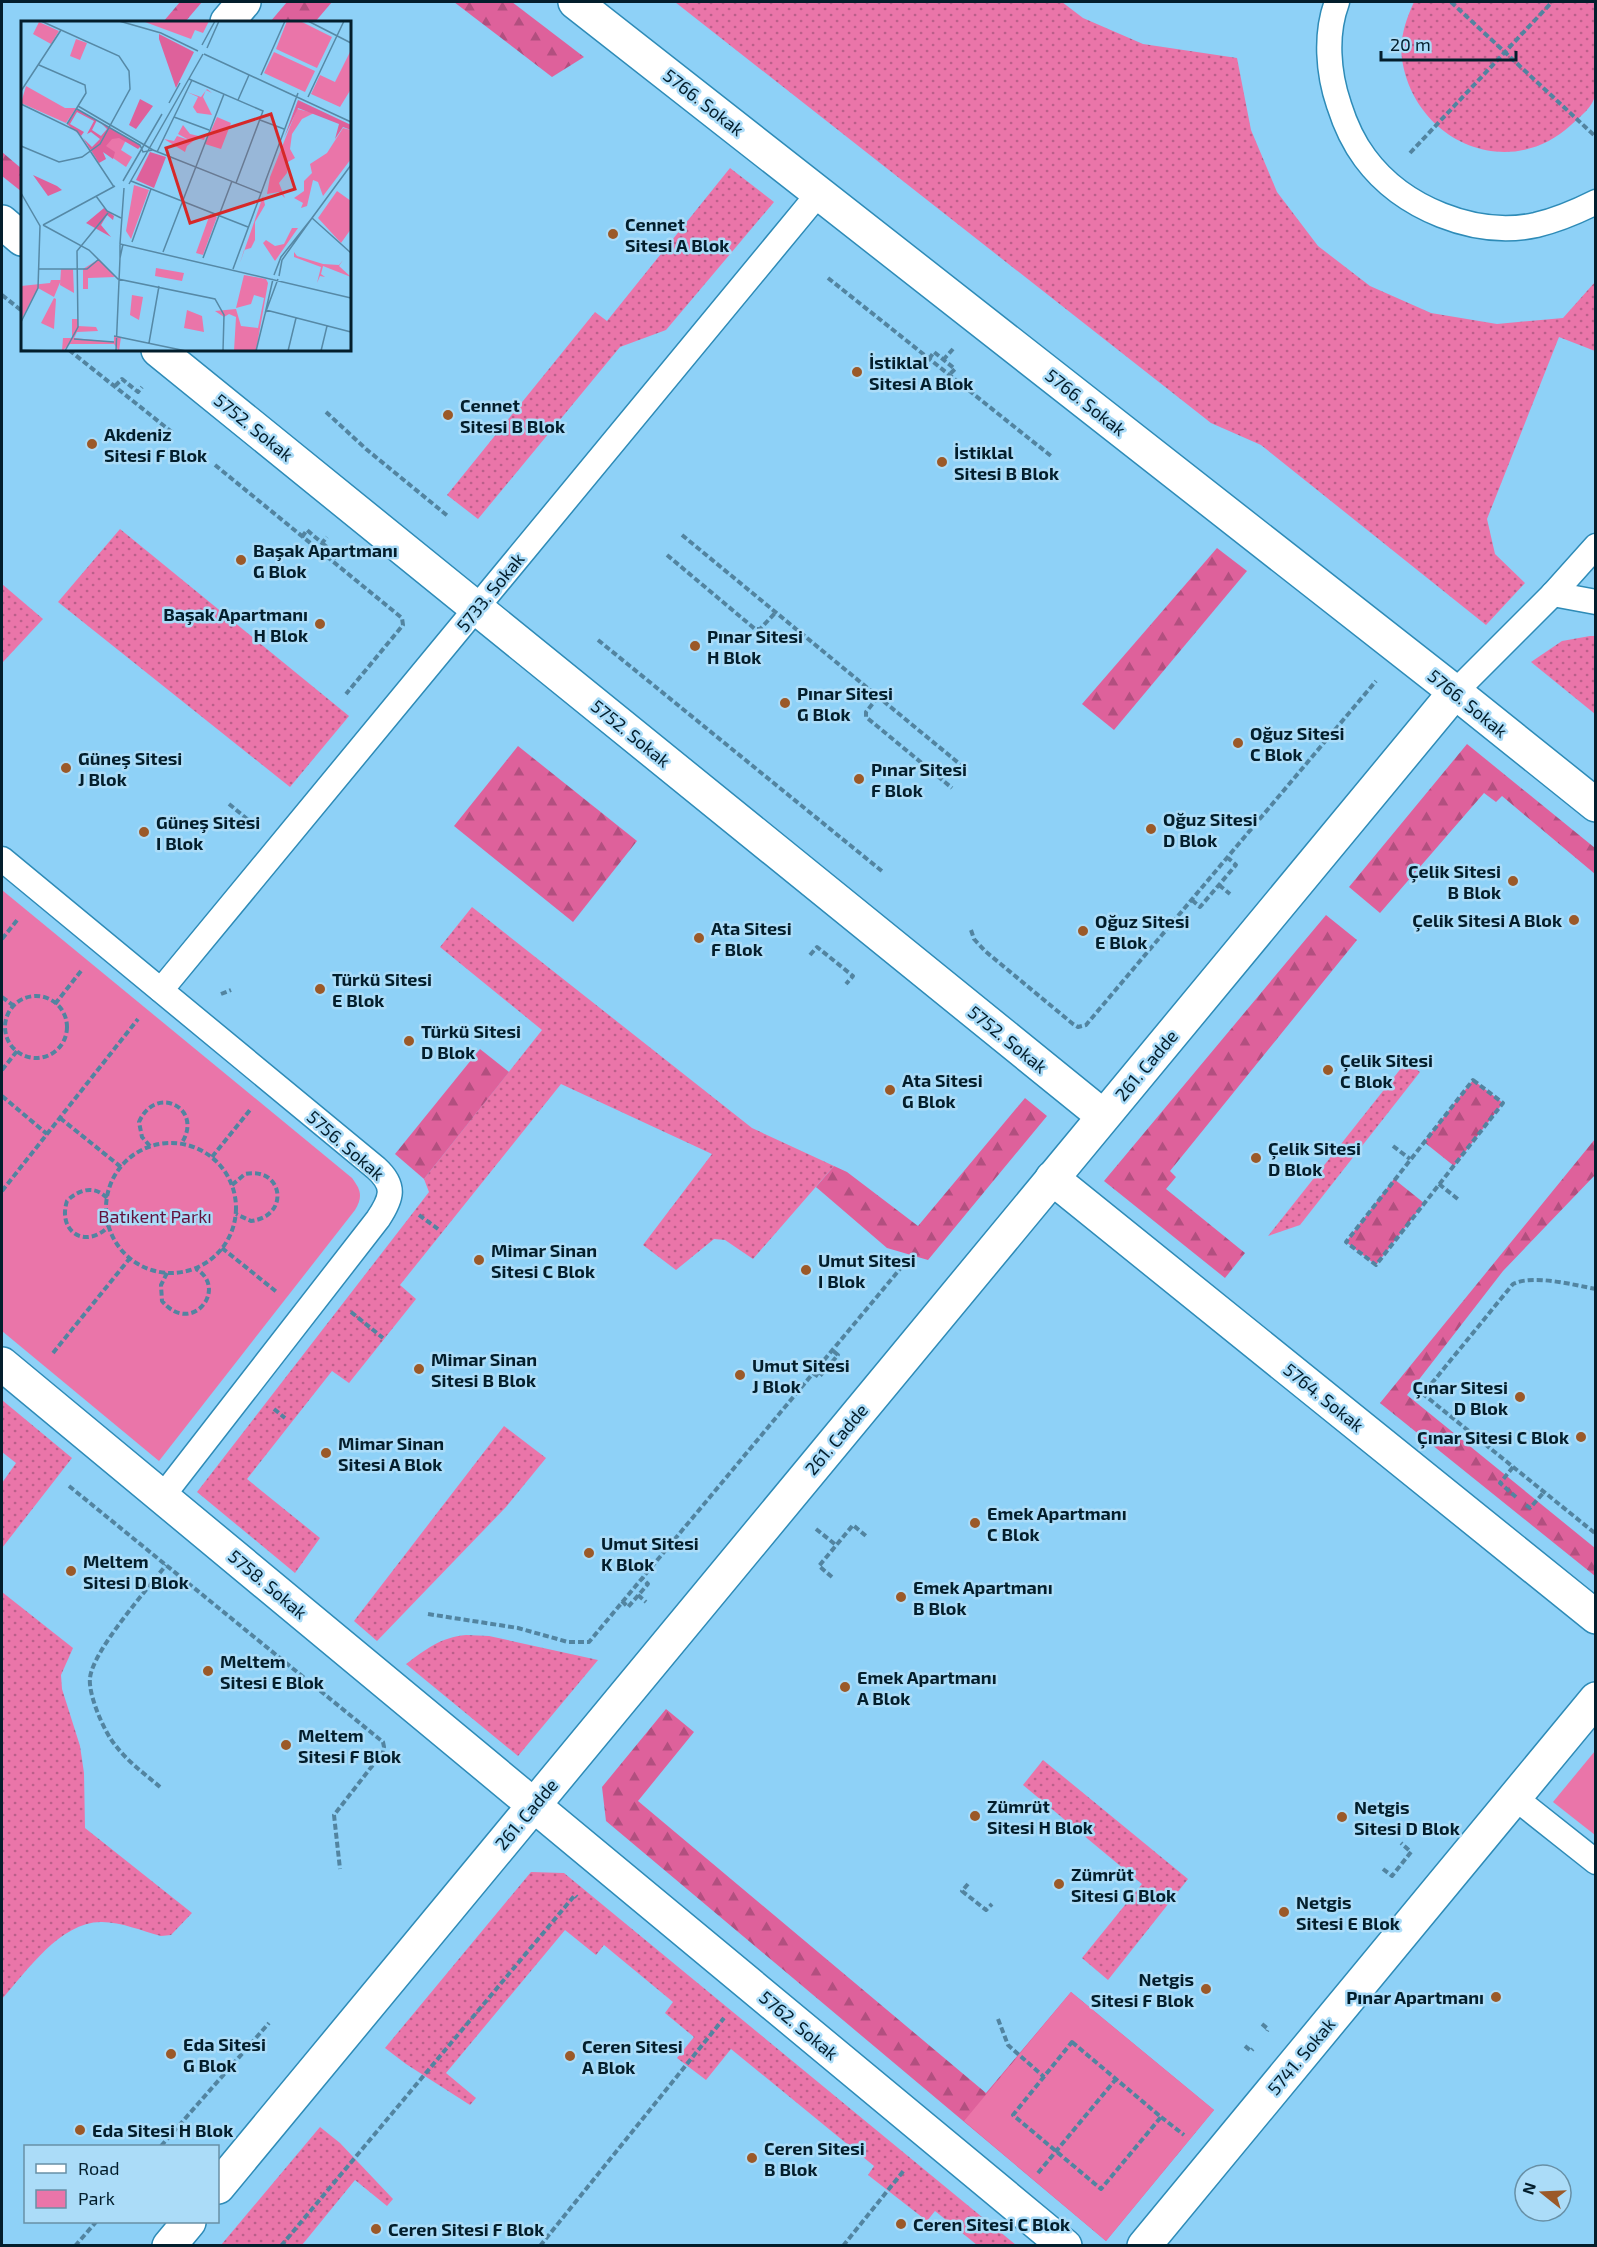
<svg xmlns="http://www.w3.org/2000/svg" width="1597" height="2247" font-family="'Exo 2',sans-serif">
<style>
.grass{fill:url(#grass-dots)}
.forest{fill:url(#forest-firs)}
.park{fill:#ea75a9}
.lines{fill:none;stroke-linecap:round;stroke-linejoin:round}
.lane-casing{stroke:#2e8bb7;stroke-width:27}
.street-casing{stroke:#2e8bb7;stroke-width:36}
.path{stroke:#5284a0;stroke-width:4;stroke-dasharray:6 3;stroke-linecap:butt}
.lane{stroke:#fff;stroke-width:24}
.street{stroke:#fff;stroke-width:33}
.poi-dot{fill:#9b5928;stroke:#abdcf8;stroke-width:2}
.labels{text-anchor:middle;dominant-baseline:central;stroke-width:5;stroke-linejoin:round;paint-order:stroke}
.street-label{font-size:18px;fill:#031e2c;stroke:#abdcf8}
.poi-label{font-size:18px;font-weight:bold;fill:#031e2c;stroke:#abdcf8;text-anchor:start}
.park-label{font-size:18px;fill:#61123c;stroke:#abdcf8}
.inset-road{fill:none;stroke:#5689a6;stroke-width:1.5}
.view{fill:#d62828;fill-opacity:0.15;stroke:#d62828;stroke-width:3}
.inset-edge{fill:none;stroke:#031e2c;stroke-width:3}
</style>
<defs>
<pattern id="grass-dots" width="8" height="8" patternUnits="userSpaceOnUse" patternTransform="scale(1.5)"><rect width="8" height="8" fill="#ea75a9"/><path d="M2 2h.1M6 6h.1" fill="none" stroke="#bb5f8a" stroke-width="1.8" stroke-linecap="round"/></pattern>
<pattern id="forest-firs" width="22" height="20" patternUnits="userSpaceOnUse" patternTransform="scale(1.5)"><rect width="22" height="20" fill="#de619b"/><path d="M5 1l3.5 6h-7zM16 11l3.5 6h-7z" fill="#b24f7f"/></pattern>
</defs>
<rect width="100%" height="100%" fill="#8ed1f7"/>
<g class="grass">
<path d="M 675,2 L 1062,2 L 1083,18 L 1143,44 L 1237,58 L 1251,130 L 1277,192 L 1318,246 L 1370,286 L 1431,313 L 1497,324 L 1563,318 L 1595,282 L 1595,351 L 1559,337 L 1487,519 L 1495,554 L 1525,583 L 1486,625 L 1261,445 L 1211,423 Z"/>
<path d="M 1414,2 L 1595,2 C 1597,21 1596,41 1596,61 C 1596,71 1597,83 1596,93 C 1593,107 1581,116 1571,125 C 1508,183 1414,141 1402,59 C 1399,40 1406,19 1414,2 Z"/>
<path d="M 730,168 L 774,202 L 666,330 L 620,347 L 478,519 L 447,495 L 595,312 L 607,321 Z"/>
<path d="M 120,529 L 349,716 L 290,787 L 58,602 Z"/>
<path d="M 2,584 L 43,619 L 2,663 Z"/>
<path d="M 1590,636 L 1595,636 L 1595,714 L 1531,662 L 1562,641 Z"/>
<path d="M 472,907 L 752,1128 L 834,1166 L 753,1259 L 725,1240 L 714,1239 L 676,1270 L 643,1245 L 712,1154 L 561,1084 L 400,1285 L 416,1299 L 349,1383 L 332,1371 L 247,1479 L 320,1538 L 295,1573 L 197,1492 L 429,1192 L 424,1179 L 542,1030 L 440,947 Z"/>
<path d="M 1406,1062 L 1420,1072 L 1300,1225 L 1268,1236 Z"/>
<path d="M 2,1400 L 72,1458 L 2,1548 L 2,1483 L 16,1463 L 2,1452 Z"/>
<path d="M 504,1426 L 546,1458 L 506,1507 L 377,1641 L 354,1621 Z"/>
<path d="M 2,1592 L 73,1648 L 61,1675 L 62,1689 L 80,1746 L 84,1773 L 85,1828 L 192,1913 L 171,1935 L 161,1936 C 142,1931 121,1922 102,1922 C 61,1921 27,1971 2,1999 Z"/>
<path d="M 466,1635 L 489,1636 L 598,1660 L 518,1756 L 406,1664 C 425,1650 441,1637 466,1635 Z"/>
<path d="M 1043,1760 L 1188,1879 L 1108,1980 L 1082,1958 L 1142,1884 L 1023,1785 Z"/>
<path d="M 531,1872 L 564,1873 L 1016,2245 L 977,2245 L 935,2211 L 927,2221 L 868,2175 L 874,2166 L 731,2049 L 706,2080 L 677,2058 L 694,2037 L 665,2013 L 673,2002 L 604,1945 L 596,1955 L 565,1930 L 446,2073 L 476,2098 L 470,2105 L 406,2064 L 385,2048 Z"/>
<path d="M 320,2127 L 340,2143 L 393,2199 L 387,2206 L 355,2180 L 302,2245 L 221,2245 Z"/>
</g>
<g class="forest">
<path d="M 180,2 L 202,2 L 185,22 L 163,22 Z"/>
<path d="M 287,2 L 332,2 L 315,22 L 270,22 Z"/>
<path d="M 454,2 L 512,2 L 584,57 L 552,77 Z"/>
<path d="M 2,152 L 22,169 L 22,192 L 2,176 Z"/>
<path d="M 1217,548 L 1247,571 L 1114,730 L 1082,704 Z"/>
<path d="M 1467,744 L 1595,848 L 1595,874 L 1502,796 L 1496,802 L 1484,793 L 1380,913 L 1349,887 Z"/>
<path d="M 518,746 L 637,841 L 573,922 L 454,826 Z"/>
<path d="M 1326,915 L 1357,940 L 1170,1171 L 1176,1177 L 1166,1189 L 1245,1253 L 1225,1278 L 1104,1181 Z"/>
<path d="M 480,1049 L 509,1072 L 424,1179 L 395,1154 Z"/>
<path d="M 1473,1080 L 1503,1103 L 1454,1166 L 1424,1142 Z"/>
<path d="M 1025,1098 L 1047,1116 L 928,1260 L 887,1248 L 816,1187 L 834,1166 L 847,1172 L 918,1226 Z"/>
<path d="M 1595,1139 L 1595,1175 L 1503,1271 L 1407,1395 L 1595,1548 L 1595,1576 L 1380,1403 Z"/>
<path d="M 1394,1179 L 1424,1203 L 1376,1265 L 1346,1242 Z"/>
<path d="M 666,1709 L 694,1732 L 638,1801 L 986,2093 L 1071,1992 L 1214,2110 L 1106,2241 L 606,1821 L 602,1787 Z"/>
</g>
<g class="park">
<path d="M 2,890 L 352,1178 C 361,1190 363,1197 355,1210 L 159,1461 L 2,1331 Z"/>
<path d="M 1595,1751 L 1595,1835 L 1553,1802 Z"/>
<path d="M 1071,1992 L 1214,2110 L 1106,2241 L 964,2121 Z"/>
</g>
<g class="lines">
<g class="lane-casing">
<g id="lane">
<path d="M 1337,2 C 1325,34 1328,73 1339,105 C 1345,124 1353,142 1365,158 C 1402,208 1475,238 1536,225 C 1557,220 1576,212 1596,202"/>
<path d="M 1553,594 L 1596,602"/>
<path d="M 1455,692 L 1553,594 L 1596,546"/>
<path d="M 2,859 L 376,1168 C 396,1186 392,1198 378,1219 L 162,1497"/>
<path d="M 161,990 L 819,193"/>
<path d="M 1514,1797 L 1596,1862"/>
</g>
</g>
<g class="street-casing">
<g id="street">
<path d="M 575,2 L 1455,692 L 1596,805"/>
<path d="M 227,22 L 244,2"/>
<path d="M 2,222 L 22,239"/>
<path d="M 158,350 L 1103,1116"/>
<path d="M 1052,1178 L 1596,1617"/>
<path d="M 2,1364 L 1065,2246"/>
<path d="M 218,2187 L 1455,692"/>
<path d="M 169,2246 L 189,2222"/>
<path d="M 1144,2246 L 1596,1699"/>
</g>
</g>
<g class="path">
<path d="M 1451,2 L 1596,137"/>
<path d="M 1410,153 L 1552,2"/>
<path d="M 828,278 L 1051,456"/>
<path d="M 2,295 L 22,311"/>
<path d="M 69,350 L 173,433"/>
<path d="M 929,359 L 934,352 L 955,369 L 949,375"/>
<path d="M 943,360 L 953,349"/>
<path d="M 115,386 L 122,379 L 138,392 L 142,387"/>
<path d="M 326,412 L 366,449 L 449,517"/>
<path d="M 215,465 L 402,618 L 403,625 L 346,694"/>
<path d="M 682,535 L 967,770"/>
<path d="M 302,537 L 307,530 L 322,543 L 327,537"/>
<path d="M 322,543 L 337,555 L 332,561"/>
<path d="M 667,555 L 755,629 L 760,629 L 776,612"/>
<path d="M 598,640 L 883,872"/>
<path d="M 878,697 L 866,712 L 866,717 L 952,788"/>
<path d="M 229,804 L 252,823"/>
<path d="M 1219,885 L 1230,894"/>
<path d="M 1192,900 L 1200,907 L 1236,865 L 1228,858"/>
<path d="M 971,930 L 974,939 L 985,951 L 1073,1024 L 1078,1027 L 1086,1025 L 1376,681"/>
<path d="M 2,939 L 18,919"/>
<path d="M 810,955 L 817,947 L 853,976 L 846,984"/>
<path d="M 221,994 L 231,990"/>
<circle cx="36" cy="1027" r="31"/>
<path d="M 2,997 L 14,1006"/>
<path d="M 55,1004 L 81,971"/>
<path d="M 2,1070 L 17,1051"/>
<path d="M 1473,1080 L 1503,1103 L 1376,1265 L 1346,1242 Z"/>
<path d="M 2,1096 L 47,1134"/>
<path d="M 60,1118 L 121,1167"/>
<circle cx="171" cy="1208" r="65"/>
<path d="M 150,1146 L 142,1137 L 139,1122 C 156,1083 205,1109 181,1144"/>
<path d="M 1393,1146 L 1410,1159"/>
<path d="M 212,1157 L 250,1110"/>
<path d="M 1439,1184 L 1459,1200"/>
<path d="M 232,1185 L 245,1174 C 283,1166 291,1216 251,1221 L 236,1214"/>
<path d="M 2,1191 L 138,1019"/>
<path d="M 107,1198 C 95,1185 79,1189 67,1201 C 57,1232 86,1250 109,1226"/>
<path d="M 419,1215 L 438,1229"/>
<path d="M 222,1248 L 278,1293"/>
<path d="M 167,1273 L 161,1285 L 162,1301 C 192,1337 229,1288 196,1269"/>
<path d="M 1596,1289 C 1573,1285 1534,1274 1513,1284 L 1423,1394 L 1596,1534"/>
<path d="M 351,1312 L 383,1338"/>
<path d="M 53,1353 L 130,1258"/>
<path d="M 828,1366 L 835,1372"/>
<path d="M 813,1373 L 819,1377 L 838,1355 L 832,1350"/>
<path d="M 274,1409 L 285,1418"/>
<path d="M 1513,1467 L 1500,1483 L 1516,1497"/>
<path d="M 69,1486 L 383,1742 L 384,1747 L 383,1752 L 334,1815 L 340,1869"/>
<path d="M 1526,1505 L 1530,1508 L 1544,1492"/>
<path d="M 816,1529 L 836,1545"/>
<path d="M 832,1577 L 819,1566 L 853,1525 L 866,1536"/>
<path d="M 638,1595 L 646,1602"/>
<path d="M 622,1601 L 628,1607 L 648,1584 L 642,1578"/>
<path d="M 428,1614 L 518,1628 L 568,1642 L 589,1642 L 900,1269"/>
<path d="M 160,1787 C 145,1774 128,1762 116,1746 C 105,1734 88,1695 90,1678 C 93,1650 147,1590 166,1565"/>
<path d="M 1383,1869 L 1392,1876 L 1411,1852 L 1401,1843"/>
<path d="M 968,1884 L 962,1891 L 986,1910 L 992,1904"/>
<path d="M 998,2019 L 1008,2045 L 1044,2077"/>
<path d="M 1262,2024 L 1268,2029 L 1267,2031"/>
<path d="M 1072,2042 L 1161,2117 L 1101,2189 L 1013,2115 Z"/>
<path d="M 1245,2046 L 1251,2051 L 1253,2049"/>
<path d="M 1161,2117 L 1184,2135"/>
<path d="M 161,2146 L 269,2023"/>
<path d="M 1038,2173 L 1116,2079"/>
<path d="M 75,2246 L 96,2222"/>
<path d="M 281,2246 L 575,1895 L 577,1897"/>
<path d="M 540,2246 L 724,2018"/>
<path d="M 843,2246 L 905,2169"/>
</g>
<use href="#lane" class="lane"/>
<use href="#street" class="street"/>
</g>
<g class="poi-dot">
<circle cx="613" cy="234" r="6"/>
<circle cx="857" cy="372" r="6"/>
<circle cx="448" cy="415" r="6"/>
<circle cx="92" cy="444" r="6"/>
<circle cx="942" cy="462" r="6"/>
<circle cx="241" cy="560" r="6"/>
<circle cx="320" cy="624" r="6"/>
<circle cx="695" cy="646" r="6"/>
<circle cx="785" cy="703" r="6"/>
<circle cx="1238" cy="743" r="6"/>
<circle cx="66" cy="768" r="6"/>
<circle cx="859" cy="779" r="6"/>
<circle cx="1151" cy="829" r="6"/>
<circle cx="144" cy="832" r="6"/>
<circle cx="1513" cy="881" r="6"/>
<circle cx="1574" cy="920" r="6"/>
<circle cx="1083" cy="931" r="6"/>
<circle cx="699" cy="938" r="6"/>
<circle cx="320" cy="989" r="6"/>
<circle cx="409" cy="1041" r="6"/>
<circle cx="1328" cy="1070" r="6"/>
<circle cx="890" cy="1090" r="6"/>
<circle cx="1256" cy="1158" r="6"/>
<circle cx="479" cy="1260" r="6"/>
<circle cx="806" cy="1270" r="6"/>
<circle cx="419" cy="1369" r="6"/>
<circle cx="740" cy="1375" r="6"/>
<circle cx="1520" cy="1397" r="6"/>
<circle cx="1581" cy="1437" r="6"/>
<circle cx="326" cy="1453" r="6"/>
<circle cx="975" cy="1523" r="6"/>
<circle cx="589" cy="1553" r="6"/>
<circle cx="71" cy="1571" r="6"/>
<circle cx="901" cy="1597" r="6"/>
<circle cx="208" cy="1671" r="6"/>
<circle cx="845" cy="1687" r="6"/>
<circle cx="286" cy="1745" r="6"/>
<circle cx="975" cy="1816" r="6"/>
<circle cx="1342" cy="1817" r="6"/>
<circle cx="1059" cy="1884" r="6"/>
<circle cx="1284" cy="1912" r="6"/>
<circle cx="1206" cy="1989" r="6"/>
<circle cx="1496" cy="1997" r="6"/>
<circle cx="171" cy="2054" r="6"/>
<circle cx="570" cy="2056" r="6"/>
<circle cx="80" cy="2130" r="6"/>
<circle cx="752" cy="2158" r="6"/>
<circle cx="901" cy="2224" r="6"/>
<circle cx="376" cy="2229" r="6"/>
</g>
<g class="labels">
<g class="street-label">
<text transform="translate(704 102) rotate(38)">5766. Sokak</text>
<text transform="translate(1086 402) rotate(38)">5766. Sokak</text>
<text transform="translate(254 427) rotate(39)">5752. Sokak</text>
<text transform="translate(490 592) rotate(-51)">5733. Sokak</text>
<text transform="translate(1468 703) rotate(39)">5766. Sokak</text>
<text transform="translate(631 733) rotate(39)">5752. Sokak</text>
<text transform="translate(1008 1039) rotate(39)">5752. Sokak</text>
<text transform="translate(1146 1065) rotate(-50)">261. Cadde</text>
<text transform="translate(346 1145) rotate(41)">5756. Sokak</text>
<text transform="translate(1324 1397) rotate(39)">5764. Sokak</text>
<text transform="translate(836 1439) rotate(-50)">261. Cadde</text>
<text transform="translate(268 1584) rotate(40)">5758. Sokak</text>
<text transform="translate(526 1814) rotate(-50)">261. Cadde</text>
<text transform="translate(799 2025) rotate(40)">5762. Sokak</text>
<text transform="translate(1301 2056) rotate(-50)">5741. Sokak</text>
</g>
<g class="poi-label">
<text x="625" y="224">Cennet<tspan x="625" dy="21">Sitesi A Blok</tspan></text>
<text x="869" y="362">İstiklal<tspan x="869" dy="21">Sitesi A Blok</tspan></text>
<text x="460" y="405">Cennet<tspan x="460" dy="21">Sitesi B Blok</tspan></text>
<text x="104" y="434">Akdeniz<tspan x="104" dy="21">Sitesi F Blok</tspan></text>
<text x="954" y="452">İstiklal<tspan x="954" dy="21">Sitesi B Blok</tspan></text>
<text x="253" y="550">Başak Apartmanı<tspan x="253" dy="21">G Blok</tspan></text>
<text x="308" y="614" text-anchor="end">Başak Apartmanı<tspan x="308" dy="21">H Blok</tspan></text>
<text x="707" y="636">Pınar Sitesi<tspan x="707" dy="21">H Blok</tspan></text>
<text x="797" y="693">Pınar Sitesi<tspan x="797" dy="21">G Blok</tspan></text>
<text x="1250" y="733">Oğuz Sitesi<tspan x="1250" dy="21">C Blok</tspan></text>
<text x="78" y="758">Güneş Sitesi<tspan x="78" dy="21">J Blok</tspan></text>
<text x="871" y="769">Pınar Sitesi<tspan x="871" dy="21">F Blok</tspan></text>
<text x="1163" y="819">Oğuz Sitesi<tspan x="1163" dy="21">D Blok</tspan></text>
<text x="156" y="822">Güneş Sitesi<tspan x="156" dy="21">I Blok</tspan></text>
<text x="1501" y="871" text-anchor="end">Çelik Sitesi<tspan x="1501" dy="21">B Blok</tspan></text>
<text x="1562" y="920" text-anchor="end">Çelik Sitesi A Blok</text>
<text x="1095" y="921">Oğuz Sitesi<tspan x="1095" dy="21">E Blok</tspan></text>
<text x="711" y="928">Ata Sitesi<tspan x="711" dy="21">F Blok</tspan></text>
<text x="332" y="979">Türkü Sitesi<tspan x="332" dy="21">E Blok</tspan></text>
<text x="421" y="1031">Türkü Sitesi<tspan x="421" dy="21">D Blok</tspan></text>
<text x="1340" y="1060">Çelik Sitesi<tspan x="1340" dy="21">C Blok</tspan></text>
<text x="902" y="1080">Ata Sitesi<tspan x="902" dy="21">G Blok</tspan></text>
<text x="1268" y="1148">Çelik Sitesi<tspan x="1268" dy="21">D Blok</tspan></text>
<text x="491" y="1250">Mimar Sinan<tspan x="491" dy="21">Sitesi C Blok</tspan></text>
<text x="818" y="1260">Umut Sitesi<tspan x="818" dy="21">I Blok</tspan></text>
<text x="431" y="1359">Mimar Sinan<tspan x="431" dy="21">Sitesi B Blok</tspan></text>
<text x="752" y="1365">Umut Sitesi<tspan x="752" dy="21">J Blok</tspan></text>
<text x="1508" y="1387" text-anchor="end">Çınar Sitesi<tspan x="1508" dy="21">D Blok</tspan></text>
<text x="1569" y="1437" text-anchor="end">Çınar Sitesi C Blok</text>
<text x="338" y="1443">Mimar Sinan<tspan x="338" dy="21">Sitesi A Blok</tspan></text>
<text x="987" y="1513">Emek Apartmanı<tspan x="987" dy="21">C Blok</tspan></text>
<text x="601" y="1543">Umut Sitesi<tspan x="601" dy="21">K Blok</tspan></text>
<text x="83" y="1561">Meltem<tspan x="83" dy="21">Sitesi D Blok</tspan></text>
<text x="913" y="1587">Emek Apartmanı<tspan x="913" dy="21">B Blok</tspan></text>
<text x="220" y="1661">Meltem<tspan x="220" dy="21">Sitesi E Blok</tspan></text>
<text x="857" y="1677">Emek Apartmanı<tspan x="857" dy="21">A Blok</tspan></text>
<text x="298" y="1735">Meltem<tspan x="298" dy="21">Sitesi F Blok</tspan></text>
<text x="987" y="1806">Zümrüt<tspan x="987" dy="21">Sitesi H Blok</tspan></text>
<text x="1354" y="1807">Netgis<tspan x="1354" dy="21">Sitesi D Blok</tspan></text>
<text x="1071" y="1874">Zümrüt<tspan x="1071" dy="21">Sitesi G Blok</tspan></text>
<text x="1296" y="1902">Netgis<tspan x="1296" dy="21">Sitesi E Blok</tspan></text>
<text x="1194" y="1979" text-anchor="end">Netgis<tspan x="1194" dy="21">Sitesi F Blok</tspan></text>
<text x="1484" y="1997" text-anchor="end">Pınar Apartmanı</text>
<text x="183" y="2044">Eda Sitesi<tspan x="183" dy="21">G Blok</tspan></text>
<text x="582" y="2046">Ceren Sitesi<tspan x="582" dy="21">A Blok</tspan></text>
<text x="92" y="2130">Eda Sitesi H Blok</text>
<text x="764" y="2148">Ceren Sitesi<tspan x="764" dy="21">B Blok</tspan></text>
<text x="913" y="2224">Ceren Sitesi C Blok</text>
<text x="388" y="2229">Ceren Sitesi F Blok</text>
</g>
<g class="park-label">
<text x="155" y="1216">Batıkent Parkı</text>
</g>
</g>
<g transform="translate(21 21)">
<rect width="330" height="330" fill="#8ed1f7"/>
<path d="M 188,0 L 182,12 L 174,9 L 170,18 L 124,1 ZM 266,0 L 279,0 L 311,16 L 296,47 L 255,28 ZM 330,29 L 330,68 L 319,86 L 290,73 L 299,54 L 314,61 ZM 253,31 L 294,50 L 284,71 L 243,52 ZM 5,65 L 44,87 L 55,87 L 45,102 L 0,82 ZM 186,68 L 191,72 L 185,69 L 182,76 L 191,94 L 176,92 L 172,86 L 177,76 L 166,71 L 180,76 ZM 276,88 L 293,92 L 281,98 L 271,113 L 269,128 L 274,137 L 267,141 L 266,152 L 258,162 L 264,177 L 258,171 L 246,173 L 249,156 ZM 162,104 L 169,113 L 182,116 L 185,113 L 183,119 L 176,117 L 166,125 L 164,131 L 143,118 L 153,120 L 156,115 L 168,119 L 157,113 ZM 89,107 L 106,117 L 100,129 L 111,136 L 105,146 L 82,130 ZM 322,107 L 330,109 L 330,138 L 302,175 L 297,161 L 292,159 L 286,185 L 280,187 L 282,182 L 273,177 L 283,170 L 283,160 L 291,152 L 289,143 L 306,132 ZM 316,170 L 330,180 L 330,208 L 320,222 L 297,197 ZM 242,175 L 244,184 L 234,201 L 234,219 L 230,227 L 223,229 L 219,242 ZM 271,207 L 277,207 L 254,240 L 242,222 L 245,219 L 254,225 L 263,223 ZM 273,231 L 276,235 L 302,243 L 318,244 L 322,239 L 318,245 L 330,256 L 302,245 L 300,253 L 304,256 L 299,255 L 296,262 L 300,246 L 273,236 ZM 78,238 L 94,256 L 67,257 L 67,268 L 62,268 L 62,248 ZM 135,247 L 163,252 L 161,260 L 134,255 ZM 223,254 L 245,258 L 247,262 L 235,330 L 213,330 L 215,296 L 208,293 L 203,296 L 194,290 L 215,288 L 220,305 L 237,307 L 243,277 L 233,274 L 230,283 L 215,287 ZM 30,259 L 40,259 L 33,276 L 17,267 L 0,299 L 0,265 L 29,262 ZM 111,274 L 122,276 L 118,299 L 109,294 ZM 51,298 L 57,298 L 57,305 L 75,306 L 77,310 L 56,311 L 53,317 L 93,321 L 93,315 L 100,316 L 98,330 L 93,323 L 49,323 L 41,330 L 42,317 L 51,317 Z" fill="#ea75a9"/>
<path d="M 138,13 L 173,31 L 155,67 L 138,18 ZM 119,78 L 132,85 L 115,108 L 108,104 ZM 277,79 L 330,104 L 330,109 L 322,106 L 314,118 L 318,103 L 277,87 L 263,117 ZM 56,88 L 76,99 L 71,109 L 80,115 L 86,108 L 78,100 L 120,125 L 117,128 L 98,117 L 91,118 L 85,125 L 94,131 L 92,138 L 82,131 L 85,138 L 78,142 L 62,117 L 71,126 L 79,118 L 70,111 L 66,113 L 73,100 L 56,91 L 49,103 L 63,111 L 60,115 L 46,103 ZM 129,131 L 145,136 L 133,167 L 115,159 ZM 12,154 L 36,165 L 41,169 L 27,175 ZM 83,187 L 93,195 L 92,199 L 86,194 L 80,204 L 90,216 L 65,202 Z" fill="#de619b"/>
<path d="M 18,1 L 38,10 L 30,23 L 12,13 ZM 55,18 L 66,22 L 59,39 L 49,35 ZM 196,96 L 210,102 L 200,128 L 184,123 ZM 113,164 L 128,169 L 110,218 L 105,210 ZM 189,193 L 196,196 L 182,234 L 175,232 ZM 40,248 L 52,248 L 53,272 L 39,264 ZM 33,277 L 35,278 L 33,308 L 20,302 ZM 166,289 L 181,295 L 183,311 L 163,307 Z" fill="#ea75a9"/>
<path class="inset-road" d="M 98,0 L 140,12 L 177,30M 287,0 L 330,22M 181,24 L 194,0M 186,27 L 198,0M 183,33 L 330,101M 18,44 L 64,64 L 65,72 L 46,103M 240,54 L 264,0M 168,58 L 242,90 L 215,162M 0,70 L 40,9M 287,76 L 323,0M 217,79 L 228,54M 148,82 L 159,62M 0,83 L 56,110 L 93,166M 56,88 L 119,124 L 122,131 L 132,129 L 57,85M 153,96 L 188,109M 239,99 L 263,108M 0,125 L 38,141 L 61,136 L 79,123 L 109,68 L 108,50 L 98,35 L 20,0M 132,129 L 240,172M 136,131 L 171,59M 330,144 L 291,197 L 330,232M 102,160 L 141,93M 110,160 L 227,206M 108,163 L 182,33M 103,167 L 99,223 L 330,277M 0,172 L 19,205 L 17,267 L 0,301M 75,175 L 86,190 L 100,197M 22,204 L 68,229 L 97,258 L 194,278 L 203,294 L 202,330M 22,204 L 94,165M 111,221 L 130,168M 99,223 L 99,237 L 102,223M 142,231 L 203,73M 182,237 L 211,160M 18,248 L 66,248 L 78,238M 212,248 L 277,72M 253,254 L 260,236 L 291,197 L 261,239 L 258,255M 252,258 L 244,293 L 257,258M 245,289 L 330,311M 93,315 L 165,330M 53,318 L 93,321M 128,322 L 138,265M 0,329 L 34,330M 44,330 L 57,306 L 56,230 L 87,192M 95,330 L 99,237M 235,330 L 244,293M 267,330 L 275,297M 300,330 L 306,305"/>
<path class="view" d="M 250,93 L 274,168 L 169,202 L 145,127 Z"/>
<rect width="330" height="330" class="inset-edge"/>
</g>
<rect width="1597" height="2247" fill="none" stroke="#031e2c" stroke-width="6"/>
<rect x="24" y="2145" width="195" height="78" fill="#abdcf8" stroke="#6890a6" stroke-width="1.5"/>
<rect x="36" y="2164" width="30" height="9" fill="#ffffff" stroke="#6890a6" stroke-width="1.5"/>
<text x="78" y="2175" font-size="18" fill="#031e2c">Road</text>
<rect x="36" y="2190" width="30" height="18" fill="#ea75a9" stroke="#6890a6" stroke-width="1.5"/>
<text x="78" y="2205" font-size="18" fill="#031e2c">Park</text>
<g transform="translate(1543 2193) rotate(288)"><circle r="28" fill="#abdcf8" stroke="#6890a6" stroke-width="1.5"/>
<path d="M0-4.5L10 22L0 15L-10 22Z" fill="#9b5928"/>
<text y="-9" font-size="16" font-weight="bold" text-anchor="middle" fill="#031e2c">N</text>
</g>
<path d="M1381 51v9h135v-9" fill="none" stroke="#031e2c" stroke-width="3"/>
<text x="1390" y="51" font-size="18" fill="#031e2c" stroke="#abdcf8" stroke-width="4.5" paint-order="stroke">20 m</text>
</svg>
